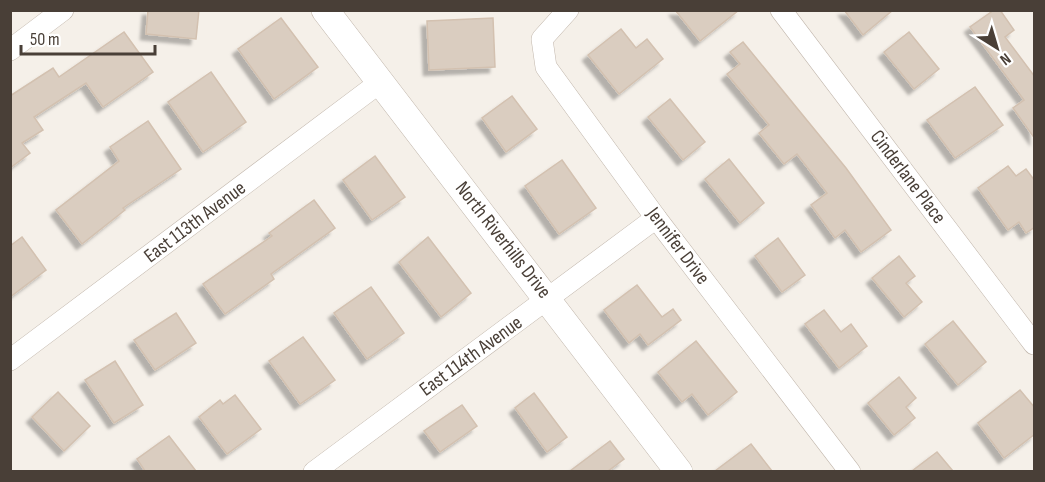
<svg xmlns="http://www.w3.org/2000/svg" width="1045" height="482" font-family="'Sofia Sans Condensed',sans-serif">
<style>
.building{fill:#dacdc0;stroke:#d3c1b0;stroke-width:1.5;filter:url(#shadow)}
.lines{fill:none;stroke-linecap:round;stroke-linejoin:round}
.minor-casing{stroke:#c1b6ab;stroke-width:22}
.tertiary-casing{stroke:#c1b6ab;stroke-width:28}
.minor{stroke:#fff;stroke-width:21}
.tertiary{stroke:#fff;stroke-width:27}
.labels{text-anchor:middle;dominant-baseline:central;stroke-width:4.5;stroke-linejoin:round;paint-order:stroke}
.street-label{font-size:20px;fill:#493f37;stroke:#fff}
</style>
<defs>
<filter id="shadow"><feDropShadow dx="-5.5" dy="5.5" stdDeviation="1.5" flood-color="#0004"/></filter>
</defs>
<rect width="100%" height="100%" fill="#f5f0e9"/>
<g class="building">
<path d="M 148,10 L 199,10 L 196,39 L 146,34 Z"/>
<path d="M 675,10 L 739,10 L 700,41 Z"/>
<path d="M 844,10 L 893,10 L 863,35 Z"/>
<path d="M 994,10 L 1000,10 L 1014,30 L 1005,37 L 1035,77 L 1035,139 L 1013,108 L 1024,100 L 970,27 Z"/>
<path d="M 281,18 L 318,67 L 274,99 L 238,49 Z"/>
<path d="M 493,18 L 495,67 L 429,70 L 427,21 Z"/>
<path d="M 621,29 L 636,48 L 647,39 L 663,59 L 619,94 L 588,55 Z"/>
<path d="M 124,32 L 153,72 L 103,107 L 86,83 L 34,117 L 43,130 L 22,143 L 30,153 L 10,168 L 10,96 L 53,68 L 59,77 Z"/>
<path d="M 909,32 L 939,69 L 914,89 L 884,52 Z"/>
<path d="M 743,42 L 846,168 L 891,230 L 861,252 L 845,230 L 835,238 L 811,205 L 827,193 L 797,154 L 784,164 L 759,133 L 769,125 L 727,74 L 740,64 L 730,52 Z"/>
<path d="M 211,72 L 246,122 L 203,152 L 168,102 Z"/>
<path d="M 975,87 L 1003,125 L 955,158 L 927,120 Z"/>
<path d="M 512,96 L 537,129 L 506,152 L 482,118 Z"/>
<path d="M 670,99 L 705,142 L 683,160 L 648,117 Z"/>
<path d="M 148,121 L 181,169 L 123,208 L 125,210 L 82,244 L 56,210 L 119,161 L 110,147 Z"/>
<path d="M 375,156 L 405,197 L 372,220 L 343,180 Z"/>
<path d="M 729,159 L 764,203 L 740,223 L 705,179 Z"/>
<path d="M 562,160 L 596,208 L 559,234 L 525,186 Z"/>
<path d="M 1008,166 L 1016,176 L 1026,169 L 1035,181 L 1035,227 L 1026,233 L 1019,222 L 1008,230 L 978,188 Z"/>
<path d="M 314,200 L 335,228 L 271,274 L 274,279 L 225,314 L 203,284 L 272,236 L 269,233 Z"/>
<path d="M 22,237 L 46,270 L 10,297 L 10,246 Z"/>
<path d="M 428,237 L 471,293 L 441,317 L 399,262 Z"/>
<path d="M 778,238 L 805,275 L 782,292 L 755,256 Z"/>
<path d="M 899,256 L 915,276 L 906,283 L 922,302 L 904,317 L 872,278 Z"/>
<path d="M 637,285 L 662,317 L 673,309 L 681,320 L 648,345 L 640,334 L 629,343 L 604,310 Z"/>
<path d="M 371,287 L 404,333 L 367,359 L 334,313 Z"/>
<path d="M 824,310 L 841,332 L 851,324 L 867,346 L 839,368 L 805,324 Z"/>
<path d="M 176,313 L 196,343 L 155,370 L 134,340 Z"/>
<path d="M 953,321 L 986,362 L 958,385 L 925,344 Z"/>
<path d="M 303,337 L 335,380 L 300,404 L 269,361 Z"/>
<path d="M 696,341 L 737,392 L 708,415 L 692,394 L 682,402 L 658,372 Z"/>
<path d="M 115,361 L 143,405 L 114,423 L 85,380 Z"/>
<path d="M 899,377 L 916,398 L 906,407 L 915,418 L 894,435 L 868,403 Z"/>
<path d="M 1020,390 L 1035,408 L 1035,434 L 1004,458 L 978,423 Z"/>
<path d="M 58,392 L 90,426 L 64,451 L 32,417 Z"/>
<path d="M 534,393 L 567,437 L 547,452 L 515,408 Z"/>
<path d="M 235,395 L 261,429 L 227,454 L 199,417 L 220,400 L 223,404 Z"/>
<path d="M 462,405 L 477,426 L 440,452 L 424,431 Z"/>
<path d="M 169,436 L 196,471 L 145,471 L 137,459 Z"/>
<path d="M 610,441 L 624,459 L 608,471 L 570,471 Z"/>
<path d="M 751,444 L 772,471 L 715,471 Z"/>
<path d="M 937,452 L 953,471 L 912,471 Z"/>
</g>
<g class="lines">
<g class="minor-casing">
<g id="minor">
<path d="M 568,10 L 542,39 L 546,67 L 656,218 L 850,472"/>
<path d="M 781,10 L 1034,344"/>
<path d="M 10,50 L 63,10"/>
<path d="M 10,360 L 379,83"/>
<path d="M 314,472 L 656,218"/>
</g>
</g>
<g class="tertiary-casing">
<path id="tertiary" d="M 325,10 L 679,472"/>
</g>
<use href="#minor" class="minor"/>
<use href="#tertiary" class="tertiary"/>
</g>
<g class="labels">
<g class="street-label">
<text transform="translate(908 177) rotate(53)">Cinderlane Place</text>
<text transform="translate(195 222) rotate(-37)">East 113th Avenue</text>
<text transform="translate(503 240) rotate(52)">North Riverhills Drive</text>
<text transform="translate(678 246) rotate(53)">Jennifer Drive</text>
<text transform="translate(471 356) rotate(-36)">East 114th Avenue</text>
</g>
</g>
<rect width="1045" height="482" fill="none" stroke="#493f37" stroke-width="24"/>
<g transform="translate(997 48) rotate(143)" stroke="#ffffff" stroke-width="4.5" paint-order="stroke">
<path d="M0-4.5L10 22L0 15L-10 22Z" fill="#493f37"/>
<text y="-9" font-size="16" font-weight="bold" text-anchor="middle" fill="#493f37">N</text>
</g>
<path d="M21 45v9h134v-9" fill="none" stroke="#493f37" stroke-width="3"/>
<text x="30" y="45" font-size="18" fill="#493f37" stroke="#ffffff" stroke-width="4.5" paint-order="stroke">50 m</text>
</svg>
